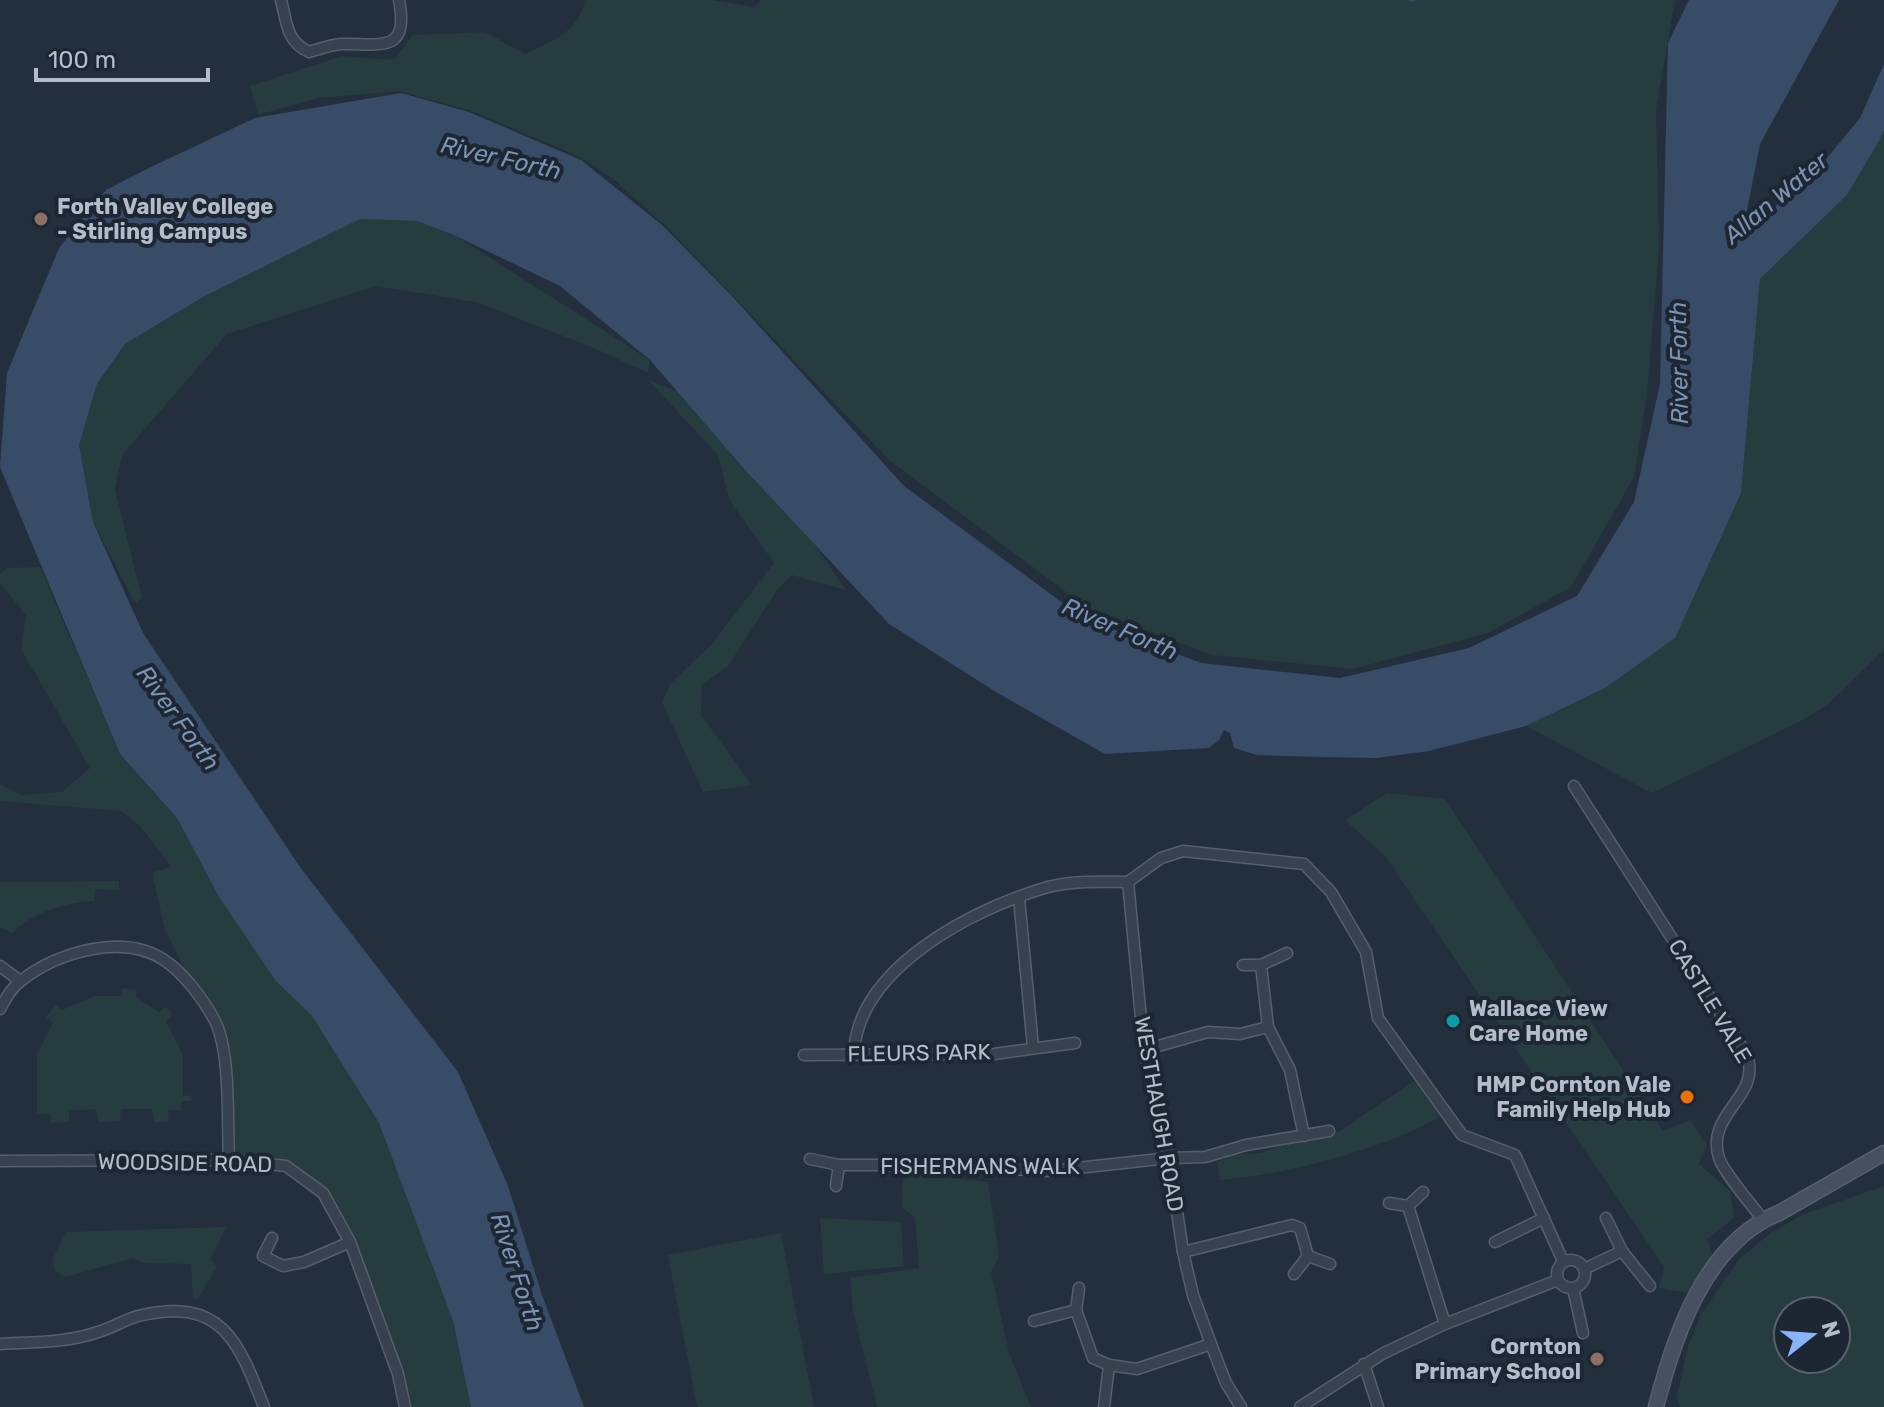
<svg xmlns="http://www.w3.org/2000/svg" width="1884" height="1407" font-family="Rubik,sans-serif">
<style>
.green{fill:#263c3f;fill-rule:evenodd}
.water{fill:#394c67}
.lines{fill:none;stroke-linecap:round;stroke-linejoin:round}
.stream{stroke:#394c67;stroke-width:3}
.minor-casing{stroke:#565f6c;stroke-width:13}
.secondary-casing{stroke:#565f6c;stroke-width:17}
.minor{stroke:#38414e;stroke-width:10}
.secondary{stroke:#465061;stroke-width:14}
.education-dot{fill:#8d6e63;stroke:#1d2633;stroke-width:3}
.culture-dot{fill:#0f9aa8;stroke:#1d2633;stroke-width:3}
.food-dot{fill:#e8710a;stroke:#1d2633;stroke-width:3}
.labels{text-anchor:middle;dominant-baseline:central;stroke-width:8;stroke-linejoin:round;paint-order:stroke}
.poi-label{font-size:22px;font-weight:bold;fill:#b4bcc9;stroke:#1d2633;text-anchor:start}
.street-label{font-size:22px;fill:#b4bcc9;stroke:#1d2633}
.water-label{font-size:24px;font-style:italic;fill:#7c92b1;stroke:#1d2633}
</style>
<rect width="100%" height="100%" fill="#242f3e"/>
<g class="green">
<path d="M 585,0 L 712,0 L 754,7 L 761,0 L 1675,0 L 1656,110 L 1659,248 L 1647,394 L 1634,477 L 1571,587 L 1488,633 L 1353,669 L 1212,655 L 1089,609 L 889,460 L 669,229 L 612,178 L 578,156 L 469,110 L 399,91 L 318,98 L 258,115 L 250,86 L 342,56 L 394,60 L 413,35 L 485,32 L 525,54 C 552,41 579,32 585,0 Z"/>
<path d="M 1884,130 L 1884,650 L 1827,705 L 1799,722 L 1652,793 L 1526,726 L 1605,688 L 1741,493 L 1760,279 L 1847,195 Z"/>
<path d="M 360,219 L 417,221 L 456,236 L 650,360 L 648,373 L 594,348 L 476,302 L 376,286 L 227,334 L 122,455 L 115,489 L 142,598 L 135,603 L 93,522 L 79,445 L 97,384 L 125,344 L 203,297 Z"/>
<path d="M 648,380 L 676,391 L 791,511 L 846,590 L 792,575 L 777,590 L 728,666 L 702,685 L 701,715 L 752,785 L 703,792 L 662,702 L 671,683 L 711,645 L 774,563 L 730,501 L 718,455 Z"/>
<path d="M 40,567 L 120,754 L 177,818 L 219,897 L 275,980 L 312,1016 L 379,1123 L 453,1321 L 471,1407 L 407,1407 L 332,1203 L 285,1162 L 235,1154 L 228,1037 L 215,1008 L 182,964 L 165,930 L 152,873 L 170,867 L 168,862 L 139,825 L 121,811 L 0,801 L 0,784 L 21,795 L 62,792 L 90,768 L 21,649 L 26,615 L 0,583 L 0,574 L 8,568 Z"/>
<path d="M 1387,793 L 1445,799 L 1663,1131 L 1690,1120 L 1707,1145 L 1699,1164 L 1730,1191 L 1734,1218 L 1707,1239 L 1713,1256 L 1687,1293 L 1659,1288 L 1664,1267 L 1385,856 L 1345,820 Z"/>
<path d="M 119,881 L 119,890 L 96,889 L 94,901 C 66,902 32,913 12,933 L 0,927 L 0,882 Z"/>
<path d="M 122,988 L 136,990 L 136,997 L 159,1012 L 166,1007 L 173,1014 L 166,1021 L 183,1055 L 183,1095 L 191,1096 L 192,1101 L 181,1101 L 181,1110 L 169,1110 L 168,1122 L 154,1122 L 152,1109 L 121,1109 L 120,1121 L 98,1122 L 96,1109 L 69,1111 L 69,1122 L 51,1123 L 50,1113 L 37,1114 L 37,1054 L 53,1022 L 46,1017 L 56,1005 L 62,1010 L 95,996 L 121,996 Z"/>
<path d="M 1417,1079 L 1441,1116 C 1387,1149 1283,1175 1220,1180 L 1217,1162 L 1237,1154 L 1261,1153 L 1286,1144 L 1337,1133 Z"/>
<path d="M 903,1173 L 988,1182 L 999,1256 L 991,1272 L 1009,1353 L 1031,1407 L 877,1407 L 853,1312 L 850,1278 L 919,1268 L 915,1218 L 902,1207 Z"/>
<path d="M 1884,1186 L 1884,1407 L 1680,1407 L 1677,1397 L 1688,1346 L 1700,1316 L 1739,1259 L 1772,1232 L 1804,1214 ZM 1836,1311 L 1836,1359 L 1788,1359 L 1788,1311 Z"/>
<path d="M 820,1218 L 901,1222 L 904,1266 L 824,1274 Z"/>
<path d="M 226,1227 L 211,1259 L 217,1267 L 197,1300 L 193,1298 L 191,1264 L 144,1263 L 133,1258 L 66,1277 L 55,1271 L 53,1259 L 66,1232 Z"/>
<path d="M 781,1233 L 814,1407 L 697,1407 L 668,1255 Z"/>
</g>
<path class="water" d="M 1689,0 L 1839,0 L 1760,144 L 1743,231 L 1809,180 L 1860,118 L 1884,64 L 1884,130 L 1880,139 L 1847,195 L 1760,279 L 1741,493 L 1675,638 L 1605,688 L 1526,726 L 1429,751 L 1377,758 L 1321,757 L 1257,755 L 1234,748 L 1230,733 L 1224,730 L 1219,740 L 1209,748 L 1105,754 L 996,692 L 889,624 L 747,472 L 650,360 L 560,286 L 456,236 L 417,221 L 360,219 L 203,297 L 125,344 L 97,384 L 79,445 L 93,522 L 143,633 L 300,867 L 458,1072 L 508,1186 L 542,1295 L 584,1407 L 471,1407 L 453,1321 L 379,1123 L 312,1016 L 275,980 L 219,897 L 177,818 L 120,754 L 0,467 L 7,373 L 59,248 L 106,190 L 149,168 L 255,118 L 401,93 L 469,112 L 581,160 L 662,225 L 731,295 L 904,486 L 1083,618 L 1201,663 L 1340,678 L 1469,648 L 1577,596 L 1634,502 L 1660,384 L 1668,43 Z"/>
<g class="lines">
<path class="stream" d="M 1410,0 L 1414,0"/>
<g class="minor-casing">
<g id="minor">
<path d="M 281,0 C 287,23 286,41 309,52 C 319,49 330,45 341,44 C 379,43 410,55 399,0"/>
<path d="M 1574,786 L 1747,1055 C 1762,1098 1705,1112 1719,1158 C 1724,1173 1752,1205 1763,1220"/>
<path d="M 1128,882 L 1161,858 L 1183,851 L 1304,864 L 1331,892 L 1366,952 L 1378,1018 L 1462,1135 L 1515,1155 L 1563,1261"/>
<path d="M 1128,882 L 1144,1050 L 1169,1158 L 1183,1252 L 1193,1295 L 1211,1344 L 1226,1383 L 1241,1407"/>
<path d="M 1019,898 L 1033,1047"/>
<path d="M 1243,965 L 1261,965 L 1287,953"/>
<path d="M 1261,965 L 1268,1027 L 1290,1070 L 1304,1136"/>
<path d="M 0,966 L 20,981"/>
<path d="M 0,1009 C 6,998 12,987 22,980 C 58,952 123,933 164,960 C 184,973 204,1000 215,1021 C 231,1053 227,1122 229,1160"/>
<path d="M 1144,1050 L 1208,1032 L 1240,1034 L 1268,1027"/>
<path d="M 854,1053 C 858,967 975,908 1048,887 C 1074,880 1102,882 1128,882"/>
<path d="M 804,1055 L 994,1054 L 1075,1043"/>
<path d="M 810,1159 L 839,1165 L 927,1165 L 1050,1171 L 1169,1158 L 1205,1157 L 1246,1145 L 1329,1131"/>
<path d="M 0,1161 L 229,1160 L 286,1166 L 323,1193 L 350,1242 L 398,1374 L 405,1407"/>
<path d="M 836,1186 L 839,1165"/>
<path d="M 1389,1203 L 1408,1206 L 1423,1192"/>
<path d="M 1408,1206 L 1445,1324"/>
<path d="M 1606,1218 L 1622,1251 L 1650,1286"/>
<path d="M 272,1238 L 263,1256 L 283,1266 L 304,1262 L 350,1242"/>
<path d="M 1495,1242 L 1544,1218"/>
<path d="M 1183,1252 L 1292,1225 L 1300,1228 L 1308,1256 L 1294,1274"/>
<path d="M 1308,1256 L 1330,1264"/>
<circle cx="1571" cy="1274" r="14"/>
<path d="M 1584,1269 L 1622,1251"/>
<path d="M 1573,1288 L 1583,1333"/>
<path d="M 1076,1310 L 1079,1288"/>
<path d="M 1034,1321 L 1076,1310 L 1093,1358 L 1109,1365 L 1137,1369 L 1211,1344"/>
<path d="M 0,1344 C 32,1342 67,1343 98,1332 C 112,1328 124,1320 138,1316 C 221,1296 238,1340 264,1407"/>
<path d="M 1364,1364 L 1378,1407"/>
<path d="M 1104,1407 L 1109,1365"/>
<path d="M 1300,1407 L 1382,1354 L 1445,1324 L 1558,1280"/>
</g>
</g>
<g class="secondary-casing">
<path id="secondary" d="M 1656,1407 C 1674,1336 1705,1243 1779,1213 L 1884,1153"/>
</g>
<use href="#minor" class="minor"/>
<use href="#secondary" class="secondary"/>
</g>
<g class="education-dot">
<circle cx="41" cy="219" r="8"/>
<circle cx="1597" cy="1359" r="8"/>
</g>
<circle class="culture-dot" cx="1453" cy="1021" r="8"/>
<circle class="food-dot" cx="1687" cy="1097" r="8"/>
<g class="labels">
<g class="poi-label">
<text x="57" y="206">Forth Valley College<tspan x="57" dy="25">- Stirling Campus</tspan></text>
<text x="1469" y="1008">Wallace View<tspan x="1469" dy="25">Care Home</tspan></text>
<text x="1671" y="1084" text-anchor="end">HMP Cornton Vale<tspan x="1671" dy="25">Family Help Hub</tspan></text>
<text x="1581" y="1346" text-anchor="end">Cornton<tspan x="1581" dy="25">Primary School</tspan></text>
</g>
<g class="street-label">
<text transform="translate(1710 1001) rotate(59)">CASTLE VALE</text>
<text transform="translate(919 1053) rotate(-1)">FLEURS PARK</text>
<text transform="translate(1159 1114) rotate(80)">WESTHAUGH ROAD</text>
<text transform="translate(185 1163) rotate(1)">WOODSIDE ROAD</text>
<text x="980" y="1166">FISHERMANS WALK</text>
</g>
<g class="water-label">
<text transform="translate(501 158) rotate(13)">River Forth</text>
<text transform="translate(1776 198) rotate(-40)">Allan Water</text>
<text transform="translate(1679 363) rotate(-91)">River Forth</text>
<text transform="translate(1120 629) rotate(23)">River Forth</text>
<text transform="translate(178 718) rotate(54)">River Forth</text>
<text transform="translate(517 1272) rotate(72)">River Forth</text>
</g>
</g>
<g transform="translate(1812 1335) rotate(73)"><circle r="38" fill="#1d2633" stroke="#59626f" stroke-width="2"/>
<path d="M0-6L14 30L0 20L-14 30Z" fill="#8ab4f8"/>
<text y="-12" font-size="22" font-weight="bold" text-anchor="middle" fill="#b4bcc9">N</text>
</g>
<path d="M36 68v12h172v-12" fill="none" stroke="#b4bcc9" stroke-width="4"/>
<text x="48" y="68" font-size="24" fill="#b4bcc9" stroke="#1d2633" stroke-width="6" paint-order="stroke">100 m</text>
</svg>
